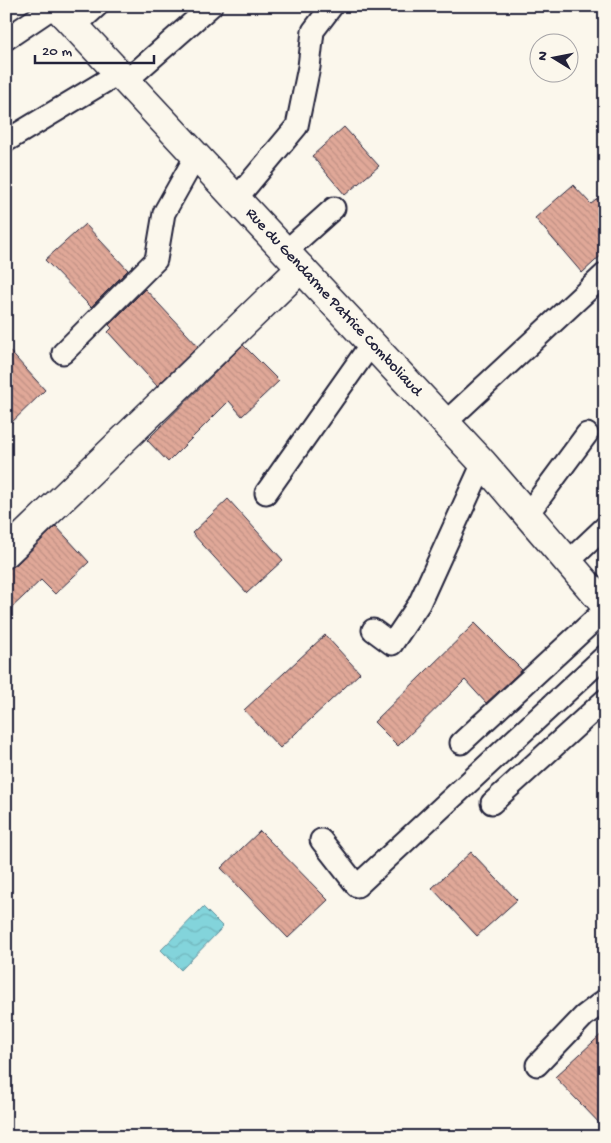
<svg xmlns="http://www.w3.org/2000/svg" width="611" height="1143" font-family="'Gochi Hand',sans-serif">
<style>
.water{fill:url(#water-waves);stroke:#5c8d9b}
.building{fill:url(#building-back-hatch);stroke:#22223b}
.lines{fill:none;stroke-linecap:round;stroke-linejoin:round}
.service-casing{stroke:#22223b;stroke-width:25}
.minor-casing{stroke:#22223b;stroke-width:31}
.service{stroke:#fbf7ec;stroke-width:21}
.minor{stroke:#fbf7ec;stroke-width:28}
.labels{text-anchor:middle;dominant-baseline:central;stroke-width:4.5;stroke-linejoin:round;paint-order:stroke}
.street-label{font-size:16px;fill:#22223b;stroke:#fbf7ec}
</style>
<defs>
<pattern id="water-waves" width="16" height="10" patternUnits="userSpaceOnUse" patternTransform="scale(1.25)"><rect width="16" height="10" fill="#83d4db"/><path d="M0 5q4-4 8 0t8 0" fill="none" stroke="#71b6bd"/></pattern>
<pattern id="building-back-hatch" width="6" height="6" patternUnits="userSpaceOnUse" patternTransform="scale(1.25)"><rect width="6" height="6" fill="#e0a898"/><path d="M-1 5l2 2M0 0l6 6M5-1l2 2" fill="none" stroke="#c09084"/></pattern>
</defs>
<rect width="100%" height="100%" fill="#fbf7ec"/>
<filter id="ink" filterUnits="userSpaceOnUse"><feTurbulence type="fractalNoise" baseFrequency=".02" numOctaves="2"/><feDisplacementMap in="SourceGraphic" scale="10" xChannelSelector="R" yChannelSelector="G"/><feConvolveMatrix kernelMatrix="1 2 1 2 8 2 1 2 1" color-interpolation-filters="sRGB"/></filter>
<g filter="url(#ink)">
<path class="water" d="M 203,907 L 223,927 L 181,970 L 161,950 Z"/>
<g class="building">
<path d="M 344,127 L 379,166 L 345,195 L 312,156 Z"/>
<path d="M 573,185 L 591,204 L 605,193 L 605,252 L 582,273 L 535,218 Z"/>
<path d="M 85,224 L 128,270 L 91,307 L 45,260 Z"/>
<path d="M 145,289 L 198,346 L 157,386 L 108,332 L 112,328 L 109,325 Z"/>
<path d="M 243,345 L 279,381 L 242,416 L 229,401 L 168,462 L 147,440 Z"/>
<path d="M 6,347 L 45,390 L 6,428 Z"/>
<path d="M 228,499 L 283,560 L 247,593 L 192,533 Z"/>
<path d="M 56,526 L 89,562 L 55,594 L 41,580 L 6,613 L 6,571 L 17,564 Z"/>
<path d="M 475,623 L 522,670 L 486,703 L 465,680 L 398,746 L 374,722 Z"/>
<path d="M 325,635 L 360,673 L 280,748 L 244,710 Z"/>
<path d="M 260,831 L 328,900 L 288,938 L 221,868 Z"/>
<path d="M 471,852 L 517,900 L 477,936 L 432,888 Z"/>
<path d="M 605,1031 L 605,1129 L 555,1077 Z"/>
</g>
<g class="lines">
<g class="service-casing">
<g id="service">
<path d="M 75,26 L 97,6"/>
<path d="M 6,39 L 55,6"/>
<path d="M 126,81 L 211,6"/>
<path d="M 6,141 L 119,73"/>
<path d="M 236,199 L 297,126 L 309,67 L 313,31 L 332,6"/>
<path d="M 285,252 L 334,208"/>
<path d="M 63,353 L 156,260 L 164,213 L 196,156"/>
<path d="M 445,423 L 605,274"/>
<path d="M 266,493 L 371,344"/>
<path d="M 527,515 L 587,434"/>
<path d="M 567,563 L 605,527"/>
<path d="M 373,630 L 392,644 L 419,604 L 483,463"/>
<path d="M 461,743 L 605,610"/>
<path d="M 492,803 L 605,700"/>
<path d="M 321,840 L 357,886 L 605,656"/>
<path d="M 537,1065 L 584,1016 L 605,1000"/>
</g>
</g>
<g class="minor-casing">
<g id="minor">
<path d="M 56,6 L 483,463 L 605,605"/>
<path d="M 6,553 L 301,268"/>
</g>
</g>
<use href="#service" class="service"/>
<use href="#minor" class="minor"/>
</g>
</g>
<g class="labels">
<g class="street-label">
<text transform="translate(333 303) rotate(47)">Rue du Gendarme Patrice Comboliaud</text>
</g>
</g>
<rect width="611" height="1143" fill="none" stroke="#fbf7ec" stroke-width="25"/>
<rect x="12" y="12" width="586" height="1118" fill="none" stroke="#22223b" stroke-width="2" filter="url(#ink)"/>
<g transform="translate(554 58) rotate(280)"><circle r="24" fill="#fbf7ec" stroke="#a4a2a5"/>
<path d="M0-4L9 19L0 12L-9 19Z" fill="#22223b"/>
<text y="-8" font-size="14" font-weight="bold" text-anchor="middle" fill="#22223b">N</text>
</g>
<path d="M35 55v8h119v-8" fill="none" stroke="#22223b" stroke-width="2.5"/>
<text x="42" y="55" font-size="15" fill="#22223b" stroke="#fbf7ec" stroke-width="4" paint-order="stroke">20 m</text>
</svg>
